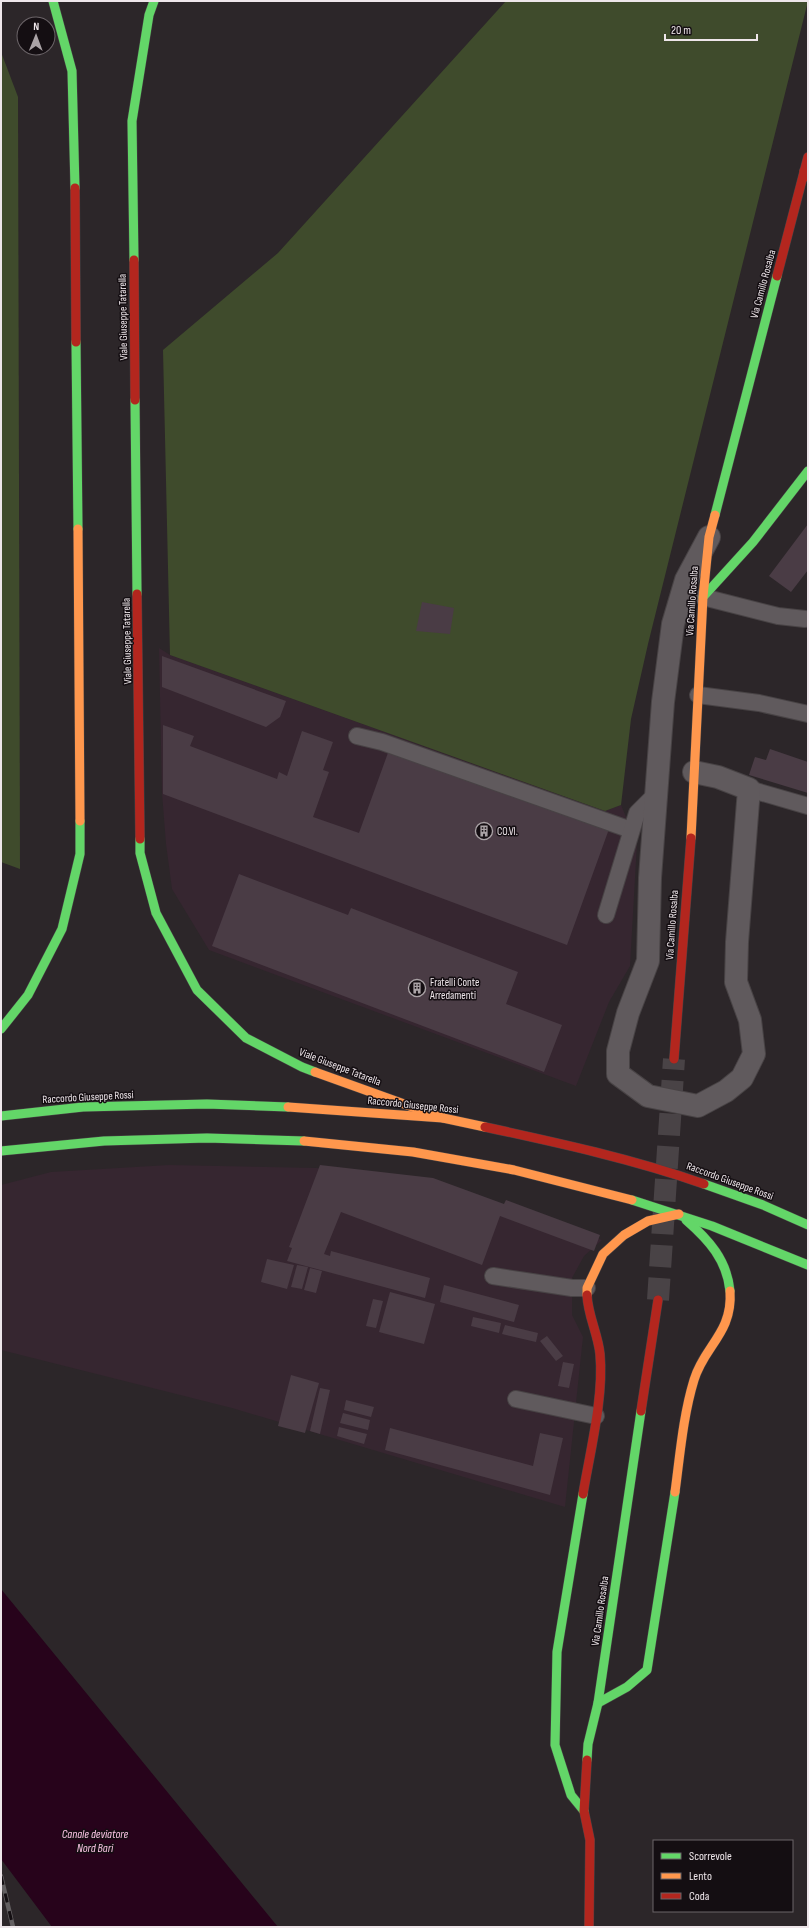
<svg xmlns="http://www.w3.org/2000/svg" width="809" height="1928" font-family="'Sofia Sans Condensed',sans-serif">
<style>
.built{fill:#362630}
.green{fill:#3f4b2c}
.water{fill:#27031b}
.building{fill:#4a3c45}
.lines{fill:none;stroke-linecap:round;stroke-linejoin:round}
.secondary-tunnel{stroke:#494346;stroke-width:22;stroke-dasharray:22 11;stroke-linecap:butt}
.lane-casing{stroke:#484345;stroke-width:18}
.street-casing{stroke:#484345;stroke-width:24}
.fast-casing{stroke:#484345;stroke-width:10}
.slow-casing{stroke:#484345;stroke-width:10}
.jam-casing{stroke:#484345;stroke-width:10}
.lane{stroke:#605a5d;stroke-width:16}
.street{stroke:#605a5d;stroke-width:22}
.fast{stroke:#63d668;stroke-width:9}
.slow{stroke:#ff974d;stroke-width:9}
.jam{stroke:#b3261e;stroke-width:9}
.rail-casing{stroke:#635f61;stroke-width:4.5}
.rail{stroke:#140e12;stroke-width:3;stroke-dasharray:9;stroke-linecap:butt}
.labels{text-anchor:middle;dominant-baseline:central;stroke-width:3;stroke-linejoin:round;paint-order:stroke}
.street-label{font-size:11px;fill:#eee6ea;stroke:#140e12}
.poi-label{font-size:11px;fill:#eee6ea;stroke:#140e12;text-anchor:start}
.water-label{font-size:12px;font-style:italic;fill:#fcc4e5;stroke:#140e12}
</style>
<rect width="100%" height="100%" fill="#2c2629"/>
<g class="built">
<path d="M 159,648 L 170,655 L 605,811 L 621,805 L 637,843 L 630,966 L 609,1002 L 576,1086 L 209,950 L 172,889 L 166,844 L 162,793 Z"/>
<path d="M 169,1165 L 317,1168 L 439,1184 L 602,1240 L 584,1256 L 572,1278 L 572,1315 L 583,1337 L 565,1507 L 232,1408 L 1,1350 L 1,1185 L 51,1172 Z"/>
</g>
<g class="green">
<path d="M 506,1 L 808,1 L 648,644 L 631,719 L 621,805 L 605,811 L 170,655 L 163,350 L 278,253 Z"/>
<path d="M 1,52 L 18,97 L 20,869 L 1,862 Z"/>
</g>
<path class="water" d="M 1,1589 L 278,1927 L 52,1927 L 1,1859 Z"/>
<g class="building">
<path d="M 808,524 L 808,570 L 791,592 L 769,576 Z"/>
<path d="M 422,602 L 454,608 L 450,634 L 416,631 Z"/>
<path d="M 162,656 L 286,701 L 280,717 L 266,727 L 162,687 Z"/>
<path d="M 163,725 L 194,736 L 190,746 L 277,779 L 279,772 L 287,776 L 302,731 L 333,742 L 323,770 L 329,772 L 313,817 L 359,833 L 389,750 L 609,829 L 567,945 L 163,794 Z"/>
<path d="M 770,749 L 808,762 L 808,793 L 749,775 L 755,757 L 766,760 Z"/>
<path d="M 239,874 L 348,915 L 351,908 L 518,972 L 506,1004 L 562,1025 L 544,1072 L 212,946 Z"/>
<path d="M 320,1165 L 433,1178 L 504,1204 L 506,1200 L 600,1235 L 594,1251 L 500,1216 L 482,1265 L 341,1212 L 324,1254 L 330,1256 L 331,1251 L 430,1278 L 425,1298 L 287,1261 L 292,1248 L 289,1247 Z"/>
<path d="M 267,1259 L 294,1265 L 287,1289 L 261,1282 Z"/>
<path d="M 297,1265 L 308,1267 L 302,1289 L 291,1287 Z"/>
<path d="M 310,1268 L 322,1271 L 316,1293 L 304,1290 Z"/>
<path d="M 444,1285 L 519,1305 L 514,1322 L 440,1302 Z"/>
<path d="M 390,1292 L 435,1304 L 424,1344 L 379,1332 Z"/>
<path d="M 373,1299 L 383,1301 L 376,1328 L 366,1326 Z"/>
<path d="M 473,1317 L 501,1323 L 499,1333 L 471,1326 Z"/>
<path d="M 505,1325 L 538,1333 L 536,1342 L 502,1334 Z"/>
<path d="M 547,1336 L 563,1356 L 556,1361 L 540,1341 Z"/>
<path d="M 563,1362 L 574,1364 L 569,1388 L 558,1386 Z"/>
<path d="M 291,1375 L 319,1383 L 305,1433 L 278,1426 Z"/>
<path d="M 320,1388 L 330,1390 L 320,1434 L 310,1431 Z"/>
<path d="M 346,1400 L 374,1407 L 371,1417 L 344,1410 Z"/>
<path d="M 343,1413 L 370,1420 L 368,1430 L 340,1423 Z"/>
<path d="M 339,1427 L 367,1434 L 364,1444 L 337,1436 Z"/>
<path d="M 390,1428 L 533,1466 L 540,1433 L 563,1438 L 550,1495 L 385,1450 Z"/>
</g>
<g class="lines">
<path class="secondary-tunnel" d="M 658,1300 L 674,1059"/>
<g class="lane-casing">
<g id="lane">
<path d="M 703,597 L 778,616 L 805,619"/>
<path d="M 698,695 L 759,703 L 808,714"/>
<path d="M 357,736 L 382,742 L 631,830"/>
<path d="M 749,789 L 808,806"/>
<path d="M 606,915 L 637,813 L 656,794"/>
<path d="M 493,1276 L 572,1288 L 587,1288"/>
<path d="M 516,1399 L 596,1416"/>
</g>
</g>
<g class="street-casing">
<path id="street" d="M 694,772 L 718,777 L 749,789 L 737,942 L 736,982 L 750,1020 L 754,1054 L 742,1078 L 726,1091 L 698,1106 L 648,1096 L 618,1074 L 618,1051 L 628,1013 L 648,961 L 650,878 L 663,702 L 673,624 L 686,580 L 709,537"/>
</g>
<g class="fast-casing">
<g id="fast">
<path d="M 53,1 L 72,71 L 75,188"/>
<path d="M 134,260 L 132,121 L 149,15 L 154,1"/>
<path d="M 76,342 L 78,529"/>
<path d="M 135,400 L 137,594"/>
<path d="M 715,515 L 777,276"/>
<path d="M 703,597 L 753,542 L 808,471"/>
<path d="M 140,839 L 140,853 L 156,913 L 197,990 L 246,1038 L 302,1067 L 315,1072"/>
<path d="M 1,1029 L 28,995 L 62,929 L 80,854 L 80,821"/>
<path d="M 1,1116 L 83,1107 L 207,1104 L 288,1107"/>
<path d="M 1,1151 L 104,1141 L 207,1138 L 304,1141"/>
<path d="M 704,1184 L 763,1205 L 808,1225"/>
<path d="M 632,1200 L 712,1226 L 808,1265"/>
<path d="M 686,1220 C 709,1240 727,1260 730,1291"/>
<path d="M 583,1494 L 557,1652 L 555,1745 L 571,1795 L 584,1811"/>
<path d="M 598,1703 L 627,1687 L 647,1670 L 675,1492"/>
<path d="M 587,1760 L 588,1744 L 598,1703 L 641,1411"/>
</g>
</g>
<g class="slow-casing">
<g id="slow">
<path d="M 78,529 L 80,821"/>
<path d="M 691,838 L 703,597 L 709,537 L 715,515"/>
<path d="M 315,1072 L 443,1118"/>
<path d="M 288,1107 L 443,1118 L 485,1127"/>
<path d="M 304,1141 L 413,1152 L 514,1170 L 632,1200"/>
<path d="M 587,1295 L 587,1288 L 603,1254 L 624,1235 L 648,1221 L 679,1214"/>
<path d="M 675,1492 C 680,1455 683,1416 694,1380 C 704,1346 733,1333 730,1291"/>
</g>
</g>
<g class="jam-casing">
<g id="jam">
<path d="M 808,170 L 804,171 L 808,177"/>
<path d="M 75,188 L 76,342"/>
<path d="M 134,260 L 135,400"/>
<path d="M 777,276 L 808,157"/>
<path d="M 137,594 L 140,839"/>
<path d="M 674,1059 L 691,838"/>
<path d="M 485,1127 C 559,1143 633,1159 704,1184"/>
<path d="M 641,1411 L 658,1300"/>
<path d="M 583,1494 C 590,1452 604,1397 600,1354 C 598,1334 588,1316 587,1295"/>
<path d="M 587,1760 L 584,1811 L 590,1840 L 589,1927"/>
</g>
</g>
<use href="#lane" class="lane"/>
<use href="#street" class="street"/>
<use href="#fast" class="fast"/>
<use href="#slow" class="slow"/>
<use href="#jam" class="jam"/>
<g class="rail-casing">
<path id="rail" d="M 1,1876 L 13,1927"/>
</g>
<use href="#rail" class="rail"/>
</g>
<defs>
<g id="building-ring" transform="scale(0.9)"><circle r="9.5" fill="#140e12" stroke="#aaa3a6" stroke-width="1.5"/><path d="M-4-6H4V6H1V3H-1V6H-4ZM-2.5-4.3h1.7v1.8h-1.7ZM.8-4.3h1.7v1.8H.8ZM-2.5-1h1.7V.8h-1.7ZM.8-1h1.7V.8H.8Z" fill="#aaa3a6"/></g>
</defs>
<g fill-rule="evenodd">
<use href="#building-ring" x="484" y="831"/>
<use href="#building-ring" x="417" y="988"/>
</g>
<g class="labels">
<g class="street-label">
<text transform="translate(763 284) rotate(-75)">Via Camillo Rosalba</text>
<text transform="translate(123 317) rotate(-91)">Viale Giuseppe Tatarella</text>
<text transform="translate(692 601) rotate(-86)">Via Camillo Rosalba</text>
<text transform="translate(127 641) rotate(-91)">Viale Giuseppe Tatarella</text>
<text transform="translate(672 925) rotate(-86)">Via Camillo Rosalba</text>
<text transform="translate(340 1067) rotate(21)">Viale Giuseppe Tatarella</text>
<text transform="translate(88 1097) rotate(-3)">Raccordo Giuseppe Rossi</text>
<text transform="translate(413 1105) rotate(6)">Raccordo Giuseppe Rossi</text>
<text transform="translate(730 1181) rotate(20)">Raccordo Giuseppe Rossi</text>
<text transform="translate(600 1611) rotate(-82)">Via Camillo Rosalba</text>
</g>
<g class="poi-label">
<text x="497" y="831">CO.VI.</text>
<text x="430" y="982">Fratelli Conte<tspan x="430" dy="13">Arredamenti</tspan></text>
</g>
<g class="water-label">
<text x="95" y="1834">Canale deviatore<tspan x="95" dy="14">Nord Bari</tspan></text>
</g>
</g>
<rect width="809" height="1928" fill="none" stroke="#eee6ea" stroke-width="4"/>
<rect x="653" y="1840" width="140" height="72" fill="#140e12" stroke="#6b6468"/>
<rect x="661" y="1853" width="20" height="6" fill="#63d668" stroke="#6b6468"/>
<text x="689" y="1860" font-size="12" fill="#eee6ea">Scorrevole</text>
<rect x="661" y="1873" width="20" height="6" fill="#ff974d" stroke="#6b6468"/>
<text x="689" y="1880" font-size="12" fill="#eee6ea">Lento</text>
<rect x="661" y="1893" width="20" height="6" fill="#b3261e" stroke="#6b6468"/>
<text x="689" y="1900" font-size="12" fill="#eee6ea">Coda</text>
<g transform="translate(36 36) rotate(1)"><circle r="19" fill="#140e12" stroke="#6b6468"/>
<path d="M0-3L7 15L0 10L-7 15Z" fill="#aaa3a6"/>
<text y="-6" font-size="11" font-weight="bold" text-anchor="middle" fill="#eee6ea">N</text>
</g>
<path d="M665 34v6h92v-6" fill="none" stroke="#eee6ea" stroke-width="2"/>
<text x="671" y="34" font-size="12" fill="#eee6ea" stroke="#140e12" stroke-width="3" paint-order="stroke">20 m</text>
</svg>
